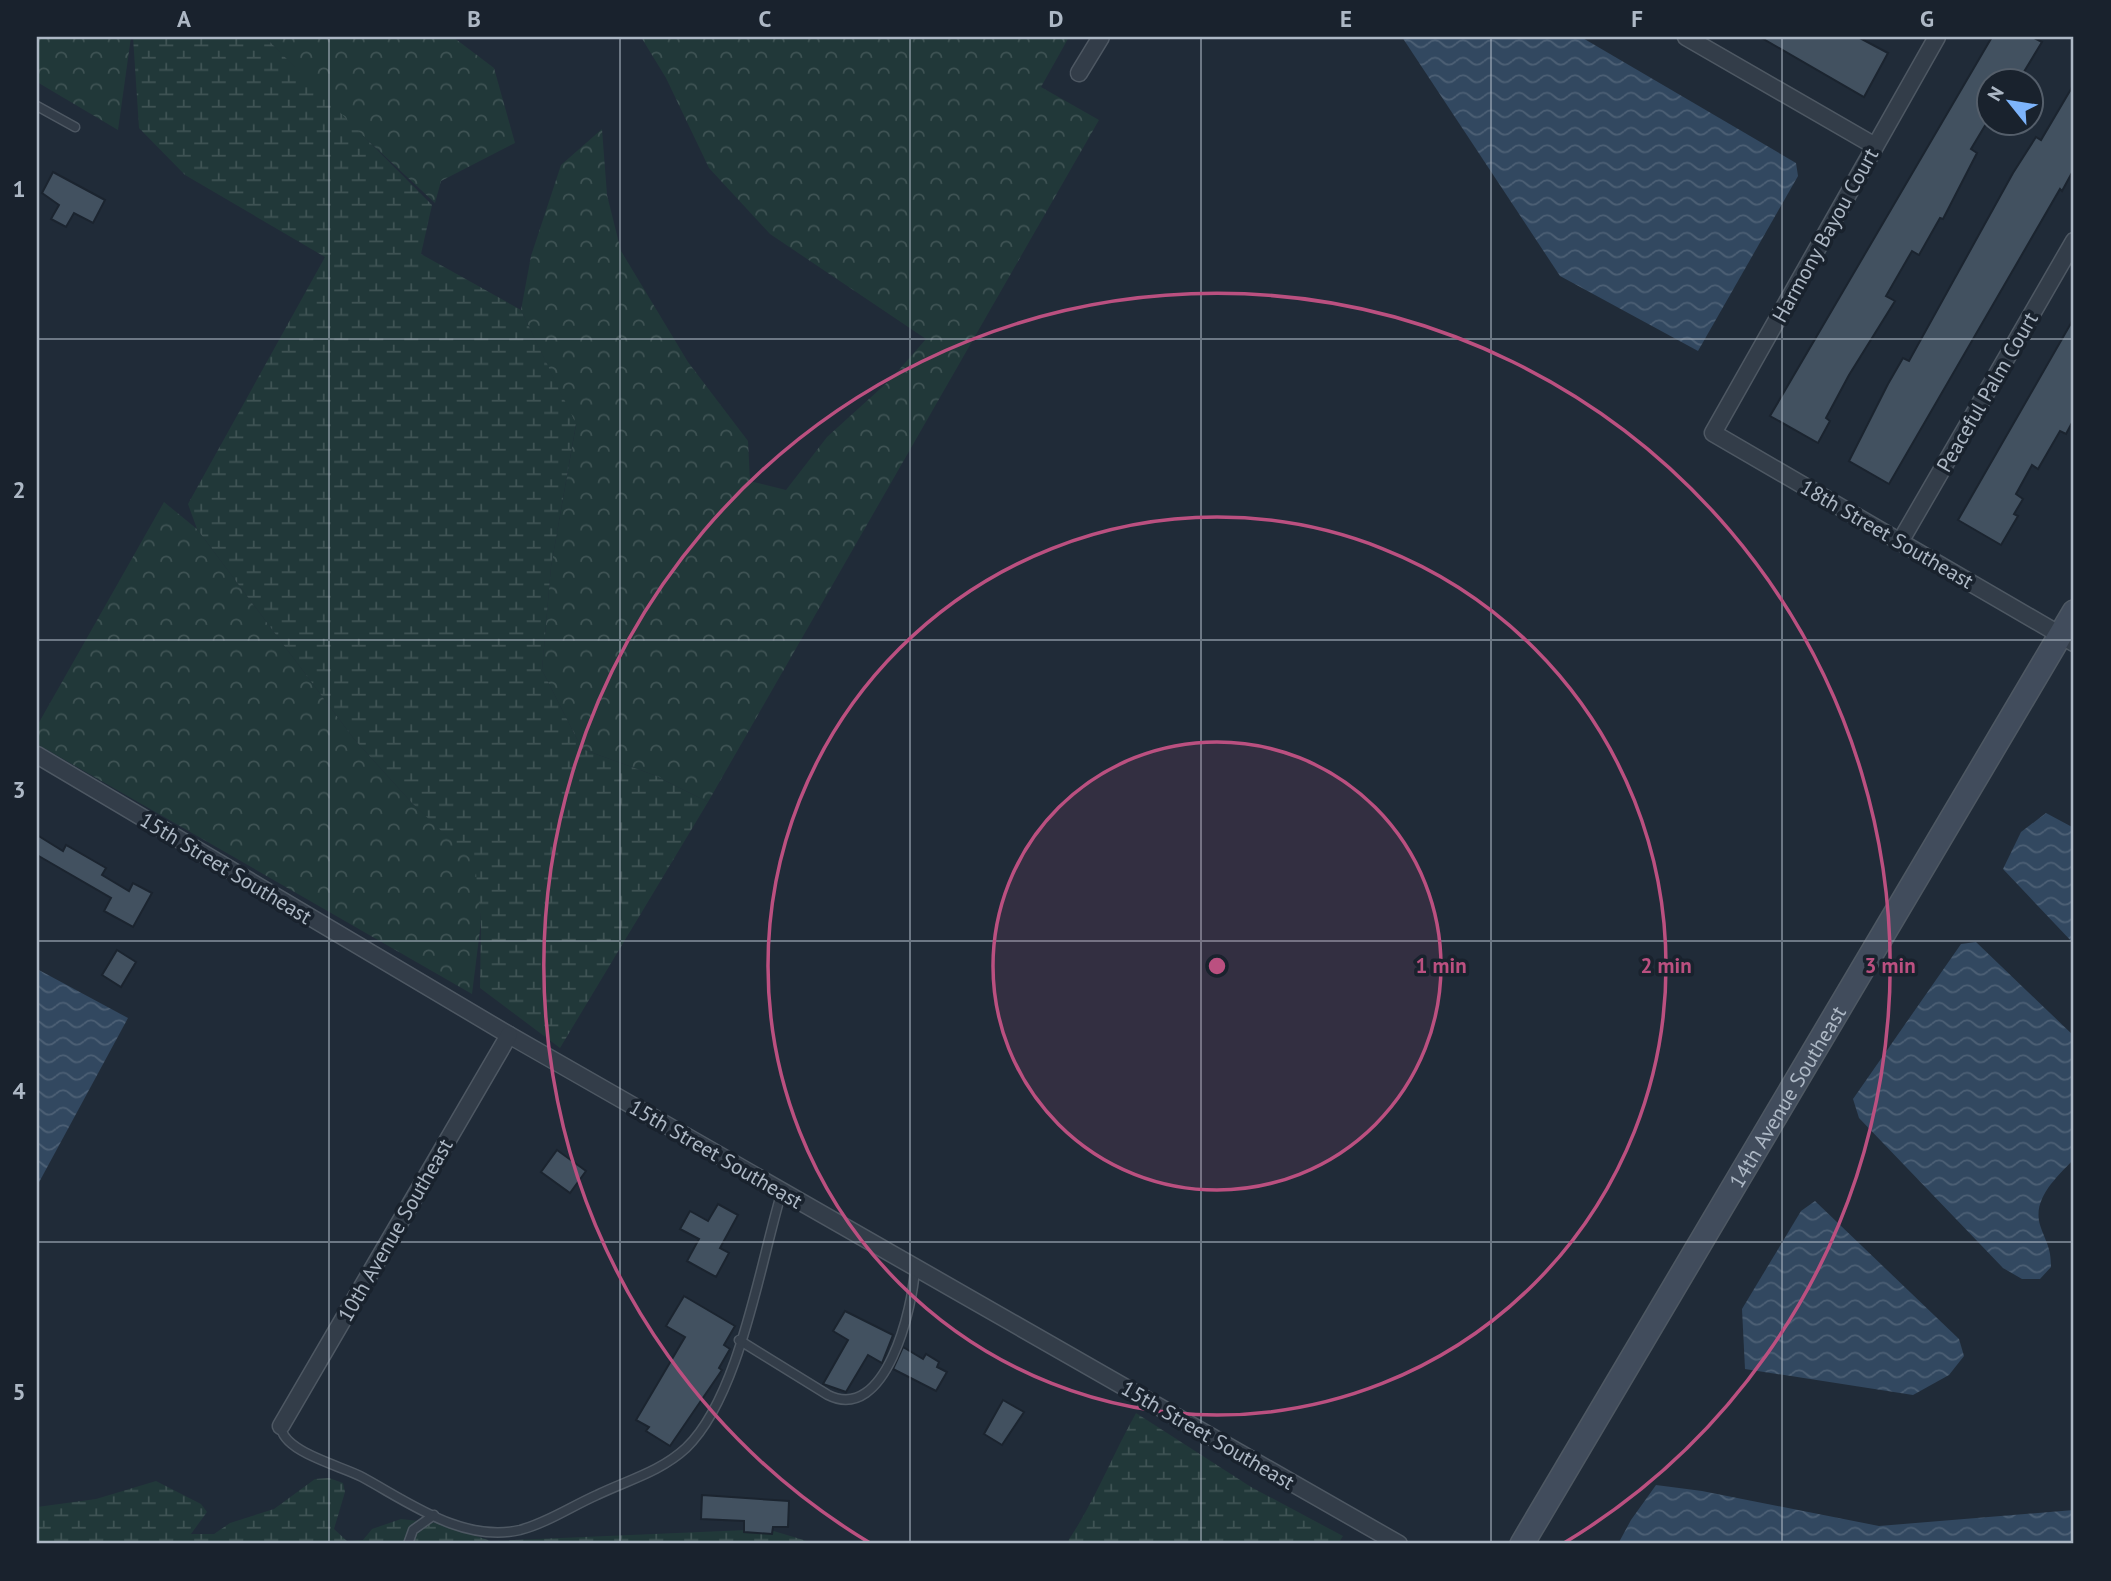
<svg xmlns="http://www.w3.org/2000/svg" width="2111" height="1581" font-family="'PT Sans',sans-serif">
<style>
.forest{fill:url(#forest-crowns)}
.wetland{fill:url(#wetland-marsh)}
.water{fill:url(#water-waves)}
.building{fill:#425160;stroke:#1b242f;stroke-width:2}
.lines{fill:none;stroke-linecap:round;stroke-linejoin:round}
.lane-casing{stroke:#4e5863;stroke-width:11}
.street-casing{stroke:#4e5863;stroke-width:19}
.secondary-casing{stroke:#4e5863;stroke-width:26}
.lane{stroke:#333d49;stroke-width:8}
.street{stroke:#333d49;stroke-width:16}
.secondary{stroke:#414c5c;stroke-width:23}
.grid{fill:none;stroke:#adb8c5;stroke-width:2;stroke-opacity:0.55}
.ring{fill:none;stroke:#bb5080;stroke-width:3.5}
.labels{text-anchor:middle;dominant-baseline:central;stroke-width:7;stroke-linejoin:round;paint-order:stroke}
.street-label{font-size:21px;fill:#adb8c5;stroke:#19222d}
.centre{fill:#bb5080;stroke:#19222d;stroke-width:3.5}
.ring-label{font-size:21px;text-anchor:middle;font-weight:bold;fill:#bb5080;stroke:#19222d;stroke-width:7;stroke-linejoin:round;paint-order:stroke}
.neatline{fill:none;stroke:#adb8c5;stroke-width:2.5}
.grid-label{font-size:23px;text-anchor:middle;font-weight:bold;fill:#adb8c5}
</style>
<defs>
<pattern id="forest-crowns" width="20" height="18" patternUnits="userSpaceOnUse" patternTransform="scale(1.75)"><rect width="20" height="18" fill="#213839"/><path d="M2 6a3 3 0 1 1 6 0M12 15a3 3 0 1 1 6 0" fill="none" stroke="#3f5354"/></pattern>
<pattern id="wetland-marsh" width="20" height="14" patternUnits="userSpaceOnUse" patternTransform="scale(1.75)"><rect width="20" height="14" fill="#213839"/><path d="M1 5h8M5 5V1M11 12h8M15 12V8" fill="none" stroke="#3f5354"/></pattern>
<pattern id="water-waves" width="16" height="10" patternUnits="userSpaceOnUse" patternTransform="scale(1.75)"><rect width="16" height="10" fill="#324860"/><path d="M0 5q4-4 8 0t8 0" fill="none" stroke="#4d6075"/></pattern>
</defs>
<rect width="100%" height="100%" fill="#202b38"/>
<g class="forest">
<path d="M 37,37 L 131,37 L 118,130 L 37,82 Z"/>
<path d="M 265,37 L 453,37 L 494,68 L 515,143 L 441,181 L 435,203 L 348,122 Z"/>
<path d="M 641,37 L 1069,37 L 1041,87 L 1099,120 L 708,802 L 654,775 L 582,749 L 542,670 L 551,567 L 576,425 L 521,310 L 531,256 L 561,165 L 602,129 L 607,195 L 621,251 L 688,362 L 748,441 L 750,481 L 786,490 L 827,437 L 891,379 L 926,339 L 770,234 L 709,168 L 666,78 Z"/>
<path d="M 164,502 L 197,529 L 354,739 L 412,803 L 476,863 L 481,922 L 472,994 L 37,744 L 37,726 Z"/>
</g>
<g class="wetland">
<path d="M 133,37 L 265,37 L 432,205 L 421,254 L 521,310 L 576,424 L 551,567 L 542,670 L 582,749 L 654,775 L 708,802 L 560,1048 L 480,988 L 481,922 L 475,863 L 412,803 L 354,739 L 197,529 L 188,504 L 325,257 L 185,175 L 139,128 Z"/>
<path d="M 1136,1413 L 1251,1487 L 1343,1536 L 1338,1544 L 1066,1544 C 1094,1503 1112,1456 1136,1413 Z"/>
<path d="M 329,1478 L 343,1483 L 345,1492 L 334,1529 L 347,1541 L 363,1540 L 372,1529 L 401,1519 L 437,1523 L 491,1541 L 767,1529 L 817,1544 L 37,1544 L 37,1507 L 96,1499 L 156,1481 L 201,1504 L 207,1512 L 191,1534 L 214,1534 L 230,1523 L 274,1509 L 315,1479 Z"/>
</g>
<g class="water">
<path d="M 1402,37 L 1581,37 L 1796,163 L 1798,176 L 1698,351 L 1560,276 Z"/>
<path d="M 2046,813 L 2074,828 L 2074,944 L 2003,869 L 2021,832 Z"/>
<path d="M 1976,942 L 2074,1036 L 2074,1159 C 2058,1176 2032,1198 2040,1225 C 2046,1243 2051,1247 2051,1267 L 2040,1279 L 2022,1279 L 2003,1268 L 1859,1118 L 1853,1099 L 1961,944 Z"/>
<path d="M 37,969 L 128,1018 L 37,1186 Z"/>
<path d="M 1815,1201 L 1959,1339 L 1964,1356 L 1949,1375 L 1913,1395 L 1745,1369 L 1742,1309 L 1801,1211 Z"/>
<path d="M 1656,1485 L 1702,1491 L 1879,1526 L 2074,1510 L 2074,1544 L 1618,1544 L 1631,1520 Z"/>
</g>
<g class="building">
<path d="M 1760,37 L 1858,37 L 1888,53 L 1864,97 Z"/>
<path d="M 1992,37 L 2032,37 L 2042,42 L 2019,80 L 1989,80 L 1989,119 L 1971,149 L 1977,153 L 1943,219 L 1940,218 L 1919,255 L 1912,251 L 1886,296 L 1895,301 L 1849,375 L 1826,418 L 1830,421 L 1818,443 L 1770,416 Z"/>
<path d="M 2074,84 L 2074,169 L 2062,191 L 2060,189 L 1889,484 L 1849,461 L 1888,384 L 1903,358 L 1909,361 L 2013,173 L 2036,137 L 2041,140 Z"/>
<path d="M 53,172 L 105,200 L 93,223 L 74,213 L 66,227 L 51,219 L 59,205 L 42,193 Z"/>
<path d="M 2074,318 L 2074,419 L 2066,434 L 2060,431 L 2038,469 L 2032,465 L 2016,494 L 2023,499 L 2014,514 L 2018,516 L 2001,545 L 1958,520 Z"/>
<path d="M 37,835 L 63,851 L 66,845 L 106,868 L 102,875 L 129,891 L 133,883 L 152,893 L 133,927 L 104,911 L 111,898 L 37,855 Z"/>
<path d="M 117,950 L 136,962 L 121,987 L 102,975 Z"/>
<path d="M 557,1150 L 586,1171 L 570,1193 L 541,1172 Z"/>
<path d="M 718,1204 L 738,1215 L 720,1248 L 729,1253 L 716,1277 L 687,1261 L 699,1239 L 680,1229 L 690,1211 L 708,1221 Z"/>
<path d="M 684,1296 L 735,1326 L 724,1345 L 730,1349 L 719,1368 L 722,1370 L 670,1446 L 646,1431 L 649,1427 L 636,1420 L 685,1337 L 666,1326 Z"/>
<path d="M 845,1311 L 893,1335 L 882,1363 L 868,1355 L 846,1392 L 823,1384 L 848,1340 L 833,1331 Z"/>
<path d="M 903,1347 L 923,1359 L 926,1354 L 939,1362 L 937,1367 L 947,1372 L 936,1391 L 893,1369 Z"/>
<path d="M 1003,1400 L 1024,1412 L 1002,1445 L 984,1434 Z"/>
<path d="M 702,1495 L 789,1501 L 788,1527 L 773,1527 L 772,1534 L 744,1532 L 744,1521 L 701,1519 Z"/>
</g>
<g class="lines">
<g class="lane-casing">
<g id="lane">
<path d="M 37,106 L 75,127"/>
<path d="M 739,1340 L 828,1395 C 886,1424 913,1307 915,1268"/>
<path d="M 281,1426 C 282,1452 342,1466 362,1477 C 410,1503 463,1543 520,1530 C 547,1523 572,1506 597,1495 C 628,1480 660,1472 686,1448 C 740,1396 760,1263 782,1191"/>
<path d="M 408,1544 L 413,1530 L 434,1515"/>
</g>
</g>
<g class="street-casing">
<g id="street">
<path d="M 1686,37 L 1875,146"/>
<path d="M 1937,37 L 1713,433 L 2074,643"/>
<path d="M 1079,73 L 1101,37"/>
<path d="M 1900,542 L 2074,241"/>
<path d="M 37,755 L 509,1035 L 1399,1544"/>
<path d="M 281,1426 L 509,1035"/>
</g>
</g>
<g class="secondary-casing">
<g id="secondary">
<path id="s1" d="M 1522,1544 L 2074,612"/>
</g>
</g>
<use href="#lane" class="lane"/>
<use href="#street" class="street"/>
<use href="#secondary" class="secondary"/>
</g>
<path class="grid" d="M 329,37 L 329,1544M 620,37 L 620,1544M 910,37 L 910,1544M 1201,37 L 1201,1544M 1491,37 L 1491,1544M 1782,37 L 1782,1544M 37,339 L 2074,339M 37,640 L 2074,640M 37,941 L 2074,941M 37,1242 L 2074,1242"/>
<circle cx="1217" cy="966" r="224" fill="#bb5080" fill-opacity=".12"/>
<g class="ring">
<circle cx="1217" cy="966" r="224"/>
<circle cx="1217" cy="966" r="449"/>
<path d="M870 1543A673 673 0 1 1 1564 1543"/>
</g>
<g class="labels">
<g class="street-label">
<text transform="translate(1825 235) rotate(-61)">Harmony Bayou Court</text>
<text transform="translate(1987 392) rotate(-60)">Peaceful Palm Court</text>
<text transform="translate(1887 534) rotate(30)">18th Street Southeast</text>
<text transform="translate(226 868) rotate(31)">15th Street Southeast</text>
<text stroke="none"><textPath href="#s1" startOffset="520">14th Avenue Southeast</textPath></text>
<text transform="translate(716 1154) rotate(30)">15th Street Southeast</text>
<text transform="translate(395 1230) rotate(-60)">10th Avenue Southeast</text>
<text transform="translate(1208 1435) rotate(30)">15th Street Southeast</text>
</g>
</g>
<circle cx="1217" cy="966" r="10" class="centre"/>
<g class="ring-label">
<text x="1441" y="973">1 min</text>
<text x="1666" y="973">2 min</text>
<text x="1890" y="973">3 min</text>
</g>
<rect width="2111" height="1581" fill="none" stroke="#19222d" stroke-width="77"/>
<g transform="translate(2010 102) rotate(300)"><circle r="33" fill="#19222d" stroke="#545e6a" stroke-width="2"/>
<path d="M0-5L12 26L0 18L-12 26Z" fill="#7db4fb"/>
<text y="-10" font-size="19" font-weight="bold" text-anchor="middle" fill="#adb8c5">N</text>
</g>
<rect x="38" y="38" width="2034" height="1504" class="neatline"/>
<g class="grid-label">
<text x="184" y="27">A</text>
<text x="474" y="27">B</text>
<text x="765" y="27">C</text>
<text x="1056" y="27">D</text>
<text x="1346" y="27">E</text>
<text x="1637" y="27">F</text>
<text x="1927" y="27">G</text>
<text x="19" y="197">1</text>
<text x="19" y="498">2</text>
<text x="19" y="798">3</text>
<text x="19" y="1099">4</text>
<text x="19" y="1400">5</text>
</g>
</svg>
